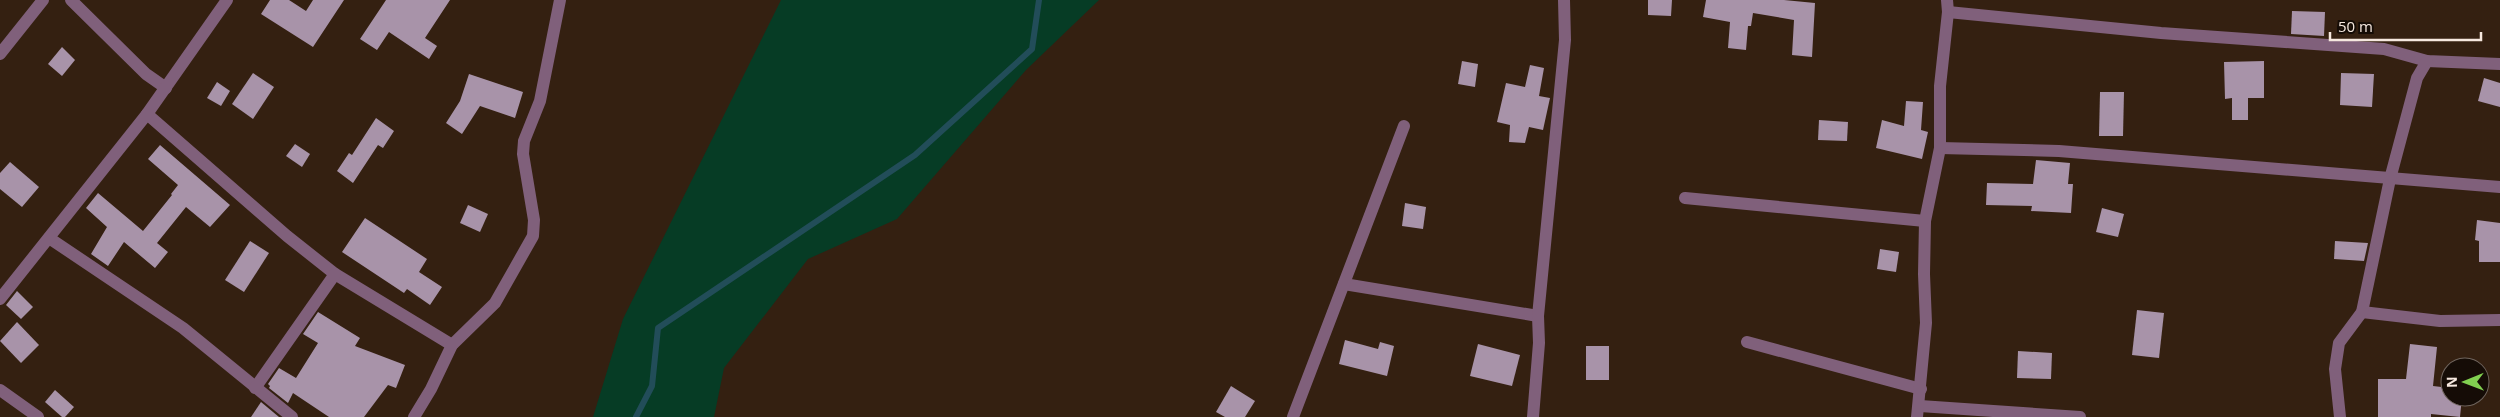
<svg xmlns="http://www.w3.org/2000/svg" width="2500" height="417" font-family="'Open Sans',sans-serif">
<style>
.green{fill:#063c25}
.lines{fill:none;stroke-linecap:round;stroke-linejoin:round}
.stream{stroke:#224d59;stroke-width:6}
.building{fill:#a893a9}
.street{stroke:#80607b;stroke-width:12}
</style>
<rect width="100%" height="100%" fill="#342011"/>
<path class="green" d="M 781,0 L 1099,0 L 1026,70 L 897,219 L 808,259 L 724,368 L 714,417 L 593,417 L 623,319 Z"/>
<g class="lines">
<path class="stream" d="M 636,417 L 652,386 L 658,328 L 915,155 L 1032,49 L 1039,0"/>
</g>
<g class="building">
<path d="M 270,0 L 289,0 L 306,11 L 313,0 L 344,0 L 313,47 L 261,14 Z"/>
<path d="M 386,0 L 450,0 L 425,38 L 437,46 L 429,59 L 389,32 L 377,50 L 360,39 Z"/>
<path d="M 1648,0 L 1672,0 L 1671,16 L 1648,15 Z"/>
<path d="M 1706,0 L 1784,0 L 1815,3 L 1812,57 L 1792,55 L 1794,20 L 1753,13 L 1751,26 L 1748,26 L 1746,50 L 1728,48 L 1730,22 L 1703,17 Z"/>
<path d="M 2292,11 L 2325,12 L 2324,36 L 2291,34 Z"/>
<path d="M 62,47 L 75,60 L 62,76 L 48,64 Z"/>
<path d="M 1462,61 L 1478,64 L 1475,87 L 1458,84 Z"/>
<path d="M 2264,61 L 2264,98 L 2248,98 L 2248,120 L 2232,120 L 2232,98 L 2225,99 L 2224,62 Z"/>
<path d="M 1530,65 L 1544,68 L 1539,96 L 1550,98 L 1543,130 L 1529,127 L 1525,143 L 1509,142 L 1510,125 L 1497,122 L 1506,83 L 1525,87 Z"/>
<path d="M 253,73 L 274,87 L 253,119 L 232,104 Z"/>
<path d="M 2341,73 L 2374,74 L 2372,107 L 2340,105 Z"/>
<path d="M 469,74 L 523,92 L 515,118 L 480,106 L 462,134 L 446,123 L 460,101 Z"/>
<path d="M 2484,78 L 2500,83 L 2500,107 L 2478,101 Z"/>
<path d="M 217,82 L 230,91 L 221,106 L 207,98 Z"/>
<path d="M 2100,92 L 2124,92 L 2123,136 L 2099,136 Z"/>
<path d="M 1906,101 L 1923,102 L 1921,130 L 1928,132 L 1922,159 L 1876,148 L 1882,120 L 1904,126 Z"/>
<path d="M 376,118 L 394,131 L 383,148 L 378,145 L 353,183 L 337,171 L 349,153 L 352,155 Z"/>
<path d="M 1819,120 L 1848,122 L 1847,141 L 1818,140 Z"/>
<path d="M 295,144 L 310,154 L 302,167 L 286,156 Z"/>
<path d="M 160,145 L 230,205 L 210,227 L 186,207 L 157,243 L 168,252 L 155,268 L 124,242 L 108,266 L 91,254 L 107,227 L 86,208 L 98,193 L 143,231 L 172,195 L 171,194 L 178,185 L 148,159 Z"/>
<path d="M 2036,160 L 2070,163 L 2068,184 L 2073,184 L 2071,213 L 2031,211 L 2032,206 L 1986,205 L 1987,183 L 2033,184 Z"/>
<path d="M 10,162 L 39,187 L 22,207 L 0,189 L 0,173 Z"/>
<path d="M 1405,203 L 1426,207 L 1423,229 L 1402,226 Z"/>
<path d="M 468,205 L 488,214 L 480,232 L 460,223 Z"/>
<path d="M 2102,208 L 2124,214 L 2118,237 L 2096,232 Z"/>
<path d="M 365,218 L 427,259 L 419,272 L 442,287 L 430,305 L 407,289 L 404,293 L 342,252 Z"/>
<path d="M 2477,220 L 2500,223 L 2500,262 L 2479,262 L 2479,241 L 2475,240 Z"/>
<path d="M 250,241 L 269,253 L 244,292 L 225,280 Z"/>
<path d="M 2335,241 L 2368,243 L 2364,261 L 2334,259 Z"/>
<path d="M 1880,249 L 1899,252 L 1896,272 L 1877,269 Z"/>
<path d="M 17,291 L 33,307 L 21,319 L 6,305 Z"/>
<path d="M 2137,310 L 2164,313 L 2159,358 L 2132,355 Z"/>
<path d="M 318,312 L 360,338 L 355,346 L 405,365 L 396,388 L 388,385 L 364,417 L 329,417 L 293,393 L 288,403 L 269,388 L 270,386 L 268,384 L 279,368 L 296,378 L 318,343 L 303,334 Z"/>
<path d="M 17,322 L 39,345 L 21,363 L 0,341 Z"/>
<path d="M 1345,340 L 1378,349 L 1380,342 L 1394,346 L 1387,376 L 1339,364 Z"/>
<path d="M 1478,344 L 1520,355 L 1512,386 L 1470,376 Z"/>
<path d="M 2410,344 L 2437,347 L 2433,386 L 2450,388 L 2450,397 L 2462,397 L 2460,417 L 2431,414 L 2431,417 L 2378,417 L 2378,379 L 2406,379 Z"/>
<rect x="1586" y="346" width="23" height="34"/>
<path d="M 2018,351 L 2052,353 L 2051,379 L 2017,378 Z"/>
<path d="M 1231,386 L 1255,401 L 1245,417 L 1225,417 L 1216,412 Z"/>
<path d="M 55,390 L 74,407 L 65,417 L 62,417 L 45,402 Z"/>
<path d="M 261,402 L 279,417 L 251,417 Z"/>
</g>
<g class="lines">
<g class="street">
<path d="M 71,0 L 146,74 L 166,88"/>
<path d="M 1948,12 L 2161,33 L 2384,49 L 2427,61 L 2500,64"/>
<path d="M 0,54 L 43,0"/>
<path d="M 147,114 L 287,236 L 335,274 L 452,345"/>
<path d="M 1940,148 L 2059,151 L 2500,187"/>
<path d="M 1685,198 L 1925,221"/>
<path d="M 49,238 L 183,328 L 292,417"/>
<path d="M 1344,284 L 1538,316"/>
<path d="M 0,299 L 147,114 L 227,0"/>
<path d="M 2362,312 L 2440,321 L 2500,320"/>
<path d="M 1747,342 L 1921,389"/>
<path d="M 255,388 L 335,274"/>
<path d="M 0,390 L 38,417"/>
<path d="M 1920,406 L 2080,417"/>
<path d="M 414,417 L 431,389 L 452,345 L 495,303 L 533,236 L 534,220 L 523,154 L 524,141 L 540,101 L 560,0"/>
<path d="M 1293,417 L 1404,126"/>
<path d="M 1533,417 L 1539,343 L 1538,316 L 1565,40 L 1564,0"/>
<path d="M 1917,417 L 1926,323 L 1924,274 L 1925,221 L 1940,148 L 1940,86 L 1948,12 L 1947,0"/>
<path d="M 2340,417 L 2335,369 L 2339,343 L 2362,312 L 2390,179 L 2417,78 L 2427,61"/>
</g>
</g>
<g transform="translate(2465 382) rotate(269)"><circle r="24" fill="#150c06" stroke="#6f645d"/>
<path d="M0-4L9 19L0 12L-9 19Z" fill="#81d050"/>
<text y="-8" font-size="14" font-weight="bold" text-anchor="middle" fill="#f6e8df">N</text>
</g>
<path d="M2330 32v8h151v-8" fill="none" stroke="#f6e8df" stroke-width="2.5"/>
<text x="2338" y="32" font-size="15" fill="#f6e8df" stroke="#150c06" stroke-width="4" paint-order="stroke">50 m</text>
</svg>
